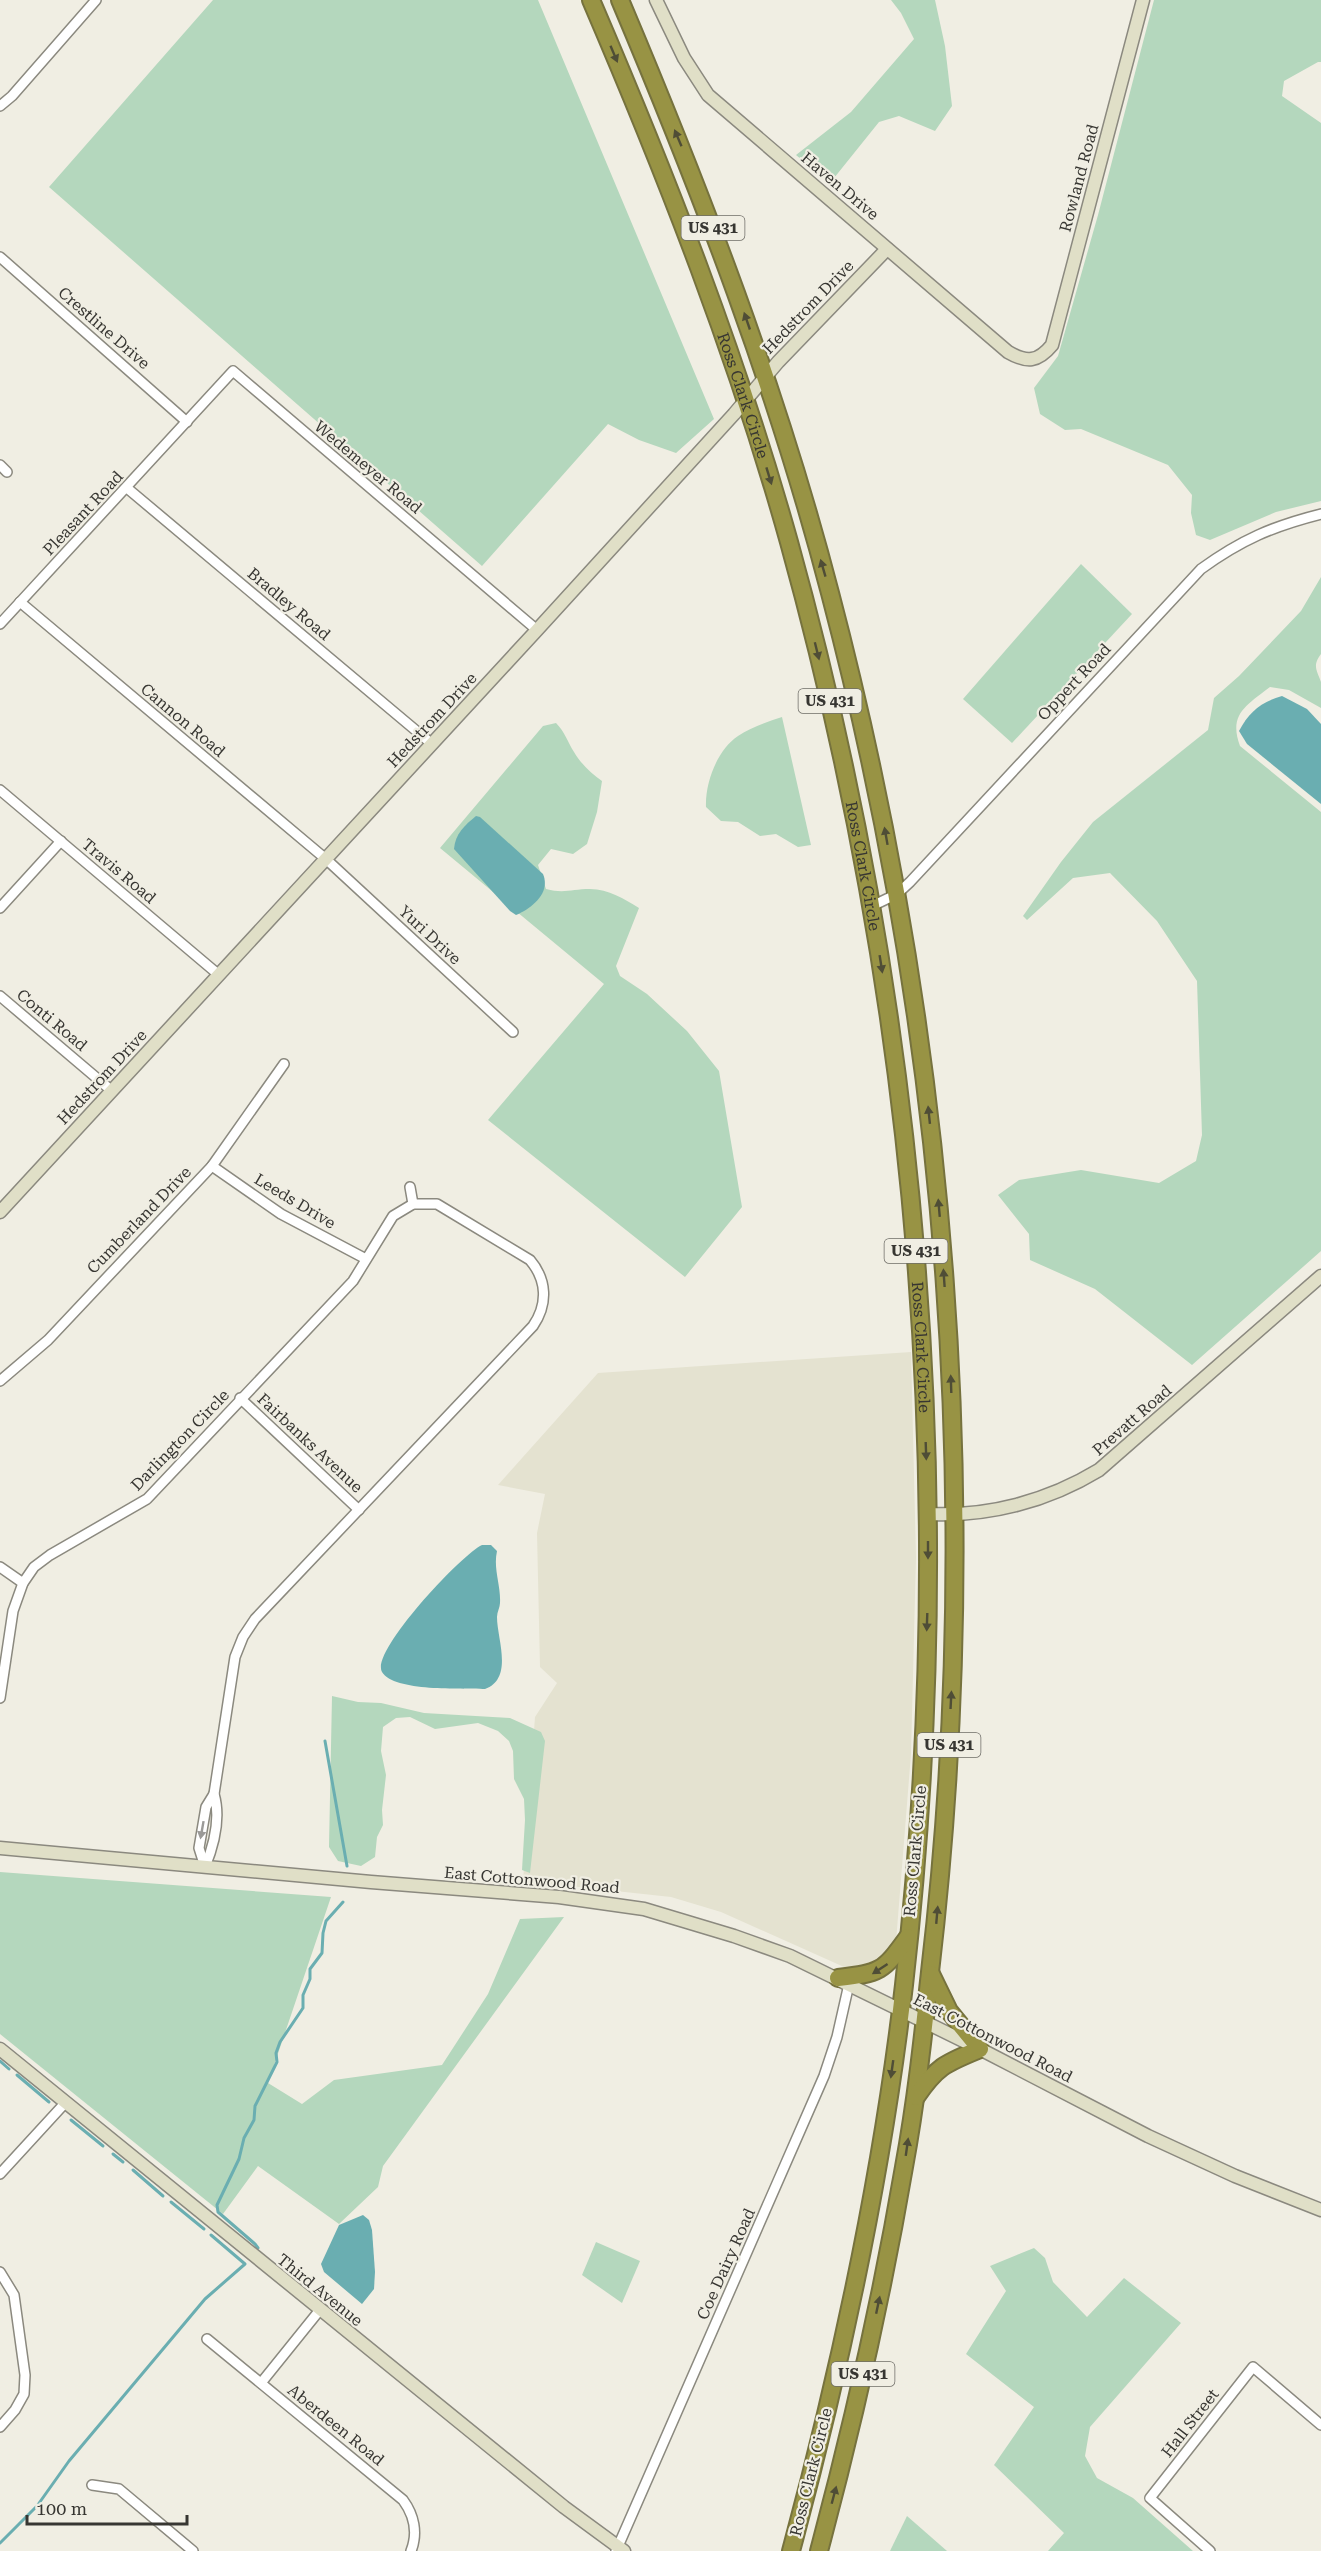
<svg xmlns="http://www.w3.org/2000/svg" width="1321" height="2551" font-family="'Roboto Serif',serif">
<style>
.built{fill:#e4e2d0}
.green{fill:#b4d7bd}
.water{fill:#6aaeb1}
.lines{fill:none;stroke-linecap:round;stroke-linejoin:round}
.stream{stroke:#6aaeb1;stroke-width:3}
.street-casing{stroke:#8b897f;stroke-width:12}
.secondary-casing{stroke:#8b897f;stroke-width:15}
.highway-casing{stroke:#76723e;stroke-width:20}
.street{stroke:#fff;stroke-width:9}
.secondary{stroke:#e0dfc7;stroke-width:12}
.highway{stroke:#989344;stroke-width:16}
.oneway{fill:#4f4d36}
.oneway2{fill:#9b9a98}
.labels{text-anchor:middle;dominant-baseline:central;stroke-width:4.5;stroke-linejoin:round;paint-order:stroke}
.shield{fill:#f0eee3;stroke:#6e6d67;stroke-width:1.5}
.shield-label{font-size:15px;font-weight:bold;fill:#373632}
.street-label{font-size:16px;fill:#373632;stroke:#f0eee3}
</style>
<rect width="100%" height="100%" fill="#f0eee3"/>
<path class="built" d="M 911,1352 L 916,1557 L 911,1754 L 896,1942 L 878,1963 L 853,1971 L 721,1912 L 671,1897 L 523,1881 L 535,1717 L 557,1683 L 540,1667 L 537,1533 L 545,1494 L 498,1485 L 598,1373 Z"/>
<g class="green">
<path d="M 213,0 L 538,0 L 714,419 L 676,453 L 639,440 L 608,424 L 482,566 L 49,187 Z"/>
<path d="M 891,0 L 935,0 L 945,46 L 952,106 L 935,131 L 899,116 L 879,122 L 830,183 L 796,155 L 851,112 L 914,39 L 901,13 Z"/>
<path d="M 1154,0 L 1321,0 L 1321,62 L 1318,62 L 1284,81 L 1282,96 L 1321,123 L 1321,501 L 1276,512 L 1210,540 L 1196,535 L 1191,513 L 1192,495 L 1168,465 L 1081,429 L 1065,430 L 1040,414 L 1034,388 L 1058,356 L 1098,215 Z"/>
<path d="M 1081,564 L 1132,614 L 1012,743 L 963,699 Z"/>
<path d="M 1321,577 L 1321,654 C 1312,666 1317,670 1321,682 C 1321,689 1321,700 1321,708 L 1289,690 L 1270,687 C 1247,705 1228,714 1240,746 L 1321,812 L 1321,1251 L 1192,1365 L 1095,1289 L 1030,1260 L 1029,1234 L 998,1195 L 1019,1180 L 1081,1170 L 1159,1183 L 1196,1161 L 1202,1135 L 1197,981 L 1157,921 L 1110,873 L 1073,878 L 1027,920 L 1023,916 L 1061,862 L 1093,822 L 1208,730 L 1214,698 L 1239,676 L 1301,611 Z"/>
<path d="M 782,717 L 811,845 L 798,847 L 776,834 L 760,836 L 738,822 L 721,821 L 706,807 C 705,783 717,750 738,736 C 751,727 767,722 782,717 Z"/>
<path d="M 556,723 C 565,732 567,741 574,752 C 581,764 591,773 602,781 L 597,812 L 587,844 L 573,854 L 551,849 L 538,865 L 546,889 C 564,894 572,889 590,889 C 609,889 624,899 639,908 L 616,966 L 620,976 L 647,994 L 687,1031 L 719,1071 L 742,1207 L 685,1277 L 488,1120 L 604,984 L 440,848 L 543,726 Z"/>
<path d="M 332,1696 L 358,1702 L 381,1703 L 424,1713 L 510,1718 L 541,1732 L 545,1741 L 530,1873 L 522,1870 L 525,1820 L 524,1799 L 514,1779 L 513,1751 L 509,1741 L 498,1731 L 478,1723 L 435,1729 L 410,1717 L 396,1718 L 383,1727 L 381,1751 L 386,1775 L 382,1810 L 383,1825 L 377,1837 L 375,1857 L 361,1866 L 338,1861 L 329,1847 Z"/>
<path d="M 0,1872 L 331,1897 L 268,2083 L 302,2104 L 334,2080 L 442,2065 L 488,1994 L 520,1919 L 564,1917 L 383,2166 L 378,2187 L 339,2224 L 258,2166 L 223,2214 L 0,2034 Z"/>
<path d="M 596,2242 L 640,2261 L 622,2303 L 582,2275 Z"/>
<path d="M 1034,2248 L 1045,2258 L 1053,2282 L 1087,2317 L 1124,2278 L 1181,2323 L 1090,2427 L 1085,2456 L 1097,2478 L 1133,2498 L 1193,2551 L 1048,2551 L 1064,2533 L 994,2465 L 1034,2407 L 966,2354 L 1006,2291 L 990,2266 Z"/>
<path d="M 907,2516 L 947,2551 L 890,2551 Z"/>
</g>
<g class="water">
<path d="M 1282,696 L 1307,709 L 1321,724 L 1321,804 L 1247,744 L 1239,731 C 1249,712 1261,702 1282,696 Z"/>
<path d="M 476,816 L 480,817 L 543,874 C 551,893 532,908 516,915 L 510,911 L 454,849 C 455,834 465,825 476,816 Z"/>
<path d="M 482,1545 L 491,1545 L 497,1551 C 493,1569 501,1585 500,1603 C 500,1607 497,1612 497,1617 C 497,1639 514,1678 485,1689 C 462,1688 394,1692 382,1672 C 370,1652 461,1555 482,1545 Z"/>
<path d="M 363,2215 L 369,2220 L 372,2230 L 375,2272 L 374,2289 L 362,2304 L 324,2272 L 321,2264 L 339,2225 Z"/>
</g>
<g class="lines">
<g class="stream">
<path d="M 325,1741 L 347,1866"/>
<path d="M 0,2061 L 9,2069"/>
<path d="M 17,2075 L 49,2102"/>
<path d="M 71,2120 L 103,2146"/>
<path d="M 113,2154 L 123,2162"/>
<path d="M 133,2170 L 163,2196"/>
<path d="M 171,2202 L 204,2229"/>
<path d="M 258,2248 L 255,2244 L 218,2212 L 217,2205 L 239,2159 L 244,2138 L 254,2120 L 255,2106 L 277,2062 L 276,2053 L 280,2042 L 303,2008 L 303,1995 L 310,1979 L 310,1969 L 322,1953 L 323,1933 L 326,1921 L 343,1902"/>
<path d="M 0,2543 L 37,2506 L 69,2461 L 205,2299 L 245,2264 L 211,2235"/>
</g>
<g class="street-casing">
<g id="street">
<path d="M 0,106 L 12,96 L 96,0"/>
<path d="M 0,257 L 187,422"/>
<path d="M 0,465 L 7,472"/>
<path d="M 127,488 L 432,744"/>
<path d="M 20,602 L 327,860 L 513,1032"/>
<path d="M 0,624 L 233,371 L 537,630"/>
<path d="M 0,790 L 219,975"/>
<path d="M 872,906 L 897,894 L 910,882 L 1201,569 C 1241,540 1273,526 1321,514"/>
<path d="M 0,908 L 61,841"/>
<path d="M 0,996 L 112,1091"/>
<path d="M 212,1166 L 281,1214 L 366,1259"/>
<path d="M 410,1187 L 413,1204"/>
<path d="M 0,1381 L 48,1340 L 212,1166 L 284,1064"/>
<path d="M 240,1398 L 359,1510"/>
<path d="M 0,1567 L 23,1583"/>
<path d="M 0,1698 L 13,1611 L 23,1583 L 34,1567 L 50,1555 L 147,1499 L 353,1281 L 393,1216 L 413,1204 L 437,1204 L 530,1260 C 547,1280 548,1304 533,1326 L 255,1619 L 243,1637 L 235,1657 L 214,1794 C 221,1818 214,1845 205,1867"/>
<path d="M 205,1867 L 199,1848 L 206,1807 L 214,1794"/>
<path d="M 0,2174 L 66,2102"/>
<path d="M 0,2272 L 14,2295 L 25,2375 L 24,2394 L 15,2410 L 0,2427"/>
<path d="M 207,2339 L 403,2500 C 414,2515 418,2533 411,2551"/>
<path d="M 261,2383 L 319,2311"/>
<path d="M 92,2485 L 119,2489 L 193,2551"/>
<path d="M 616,2551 L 824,2076 L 837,2037 L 849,1984"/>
<path d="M 1210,2551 L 1150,2498 L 1253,2367 L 1321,2425"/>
</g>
</g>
<g class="secondary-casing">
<g id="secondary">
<path d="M 656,0 L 684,58 L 708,95 L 1008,352 C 1027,363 1038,362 1052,345 L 1143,0"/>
<path d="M 0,1212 L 537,630 L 734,414 L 778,362 L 887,249"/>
<path d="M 928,1514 C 989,1517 1048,1501 1099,1470 L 1321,1276"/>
<path d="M 0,1848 L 371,1882 L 559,1897 L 644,1909 L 734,1936 L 790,1956 L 980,2049 L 1148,2136 L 1235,2176 L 1321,2210"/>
<path d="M 0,2049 L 564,2507 L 624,2551"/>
</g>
</g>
<g class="highway-casing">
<g id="highway">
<path id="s1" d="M 591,0 C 667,177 737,356 789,542 C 919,1010 959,1502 904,1985 C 882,2176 841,2366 791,2551"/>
<path d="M 620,0 C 702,194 777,389 830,593 C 948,1041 984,1512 930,1972 C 923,2037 916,2102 904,2167 C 882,2296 853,2424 819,2551"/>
<path d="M 838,1978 C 880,1973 883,1972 908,1937"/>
<path d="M 916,2097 C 937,2066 946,2063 980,2049 L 949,2011 L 931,1974"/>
</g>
</g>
<use href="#street" class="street"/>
<use href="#secondary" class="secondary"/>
<use href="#highway" class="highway"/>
</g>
<defs><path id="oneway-solid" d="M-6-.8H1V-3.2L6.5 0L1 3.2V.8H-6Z" transform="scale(1.5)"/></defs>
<g class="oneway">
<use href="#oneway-solid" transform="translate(614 54) rotate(67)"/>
<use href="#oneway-solid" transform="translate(678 138) rotate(-113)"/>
<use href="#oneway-solid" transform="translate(747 321) rotate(-109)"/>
<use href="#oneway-solid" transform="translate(769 476) rotate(73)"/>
<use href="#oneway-solid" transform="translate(823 568) rotate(-106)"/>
<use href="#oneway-solid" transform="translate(817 651) rotate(76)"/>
<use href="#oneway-solid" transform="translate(886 836) rotate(-100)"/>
<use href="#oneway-solid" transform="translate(881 964) rotate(81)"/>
<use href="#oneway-solid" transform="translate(929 1115) rotate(-96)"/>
<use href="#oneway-solid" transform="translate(939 1208) rotate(-95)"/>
<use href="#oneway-solid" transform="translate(944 1278) rotate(-94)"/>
<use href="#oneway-solid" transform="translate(951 1384) rotate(-92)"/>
<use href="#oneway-solid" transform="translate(926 1451) rotate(88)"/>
<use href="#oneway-solid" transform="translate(928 1550) rotate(90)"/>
<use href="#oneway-solid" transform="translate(927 1622) rotate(92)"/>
<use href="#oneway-solid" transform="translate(951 1700) rotate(-87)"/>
<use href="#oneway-solid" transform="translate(937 1915) rotate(-85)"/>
<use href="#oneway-solid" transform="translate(880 1969) rotate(147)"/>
<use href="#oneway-solid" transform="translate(892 2069) rotate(98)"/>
<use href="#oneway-solid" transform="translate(907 2147) rotate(-82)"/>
<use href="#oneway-solid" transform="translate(878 2305) rotate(-78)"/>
<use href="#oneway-solid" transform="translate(834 2495) rotate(-75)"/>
</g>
<use class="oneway2" href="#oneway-solid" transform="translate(202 1830) rotate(100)"/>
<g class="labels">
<g class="shield">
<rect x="681.5" y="216" width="63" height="24" rx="4.5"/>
<rect x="798.5" y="689" width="63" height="24" rx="4.5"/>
<rect x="884.5" y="1239" width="63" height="24" rx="4.5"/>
<rect x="917.5" y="1733" width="63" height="24" rx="4.5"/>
<rect x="831.5" y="2362" width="63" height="24" rx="4.5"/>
</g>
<g class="shield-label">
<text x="713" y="228">US 431</text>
<text x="830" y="701">US 431</text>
<text x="916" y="1251">US 431</text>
<text x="949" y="1745">US 431</text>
<text x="863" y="2374">US 431</text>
</g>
<g class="street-label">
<text transform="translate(1079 178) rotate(-75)">Rowland Road</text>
<text transform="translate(840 186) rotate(40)">Haven Drive</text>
<text transform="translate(808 307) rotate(-46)">Hedstrom Drive</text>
<text transform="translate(104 328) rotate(41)">Crestline Drive</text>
<text stroke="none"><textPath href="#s1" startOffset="424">Ross Clark Circle</textPath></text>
<text transform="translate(368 467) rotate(40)">Wedemeyer Road</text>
<text transform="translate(83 513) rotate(-47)">Pleasant Road</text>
<text transform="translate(289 604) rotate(40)">Bradley Road</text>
<text transform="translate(1074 682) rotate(-47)">Oppert Road</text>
<text transform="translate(183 720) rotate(40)">Cannon Road</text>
<text transform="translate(432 720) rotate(-47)">Hedstrom Drive</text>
<text stroke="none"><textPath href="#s1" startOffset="910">Ross Clark Circle</textPath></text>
<text transform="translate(119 871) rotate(40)">Travis Road</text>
<text transform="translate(430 935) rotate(43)">Yuri Drive</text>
<text transform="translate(52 1020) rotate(40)">Conti Road</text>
<text transform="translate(102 1077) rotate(-47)">Hedstrom Drive</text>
<text transform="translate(295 1201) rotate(31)">Leeds Drive</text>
<text transform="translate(139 1220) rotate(-46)">Cumberland Drive</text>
<text stroke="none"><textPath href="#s1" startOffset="1395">Ross Clark Circle</textPath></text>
<text transform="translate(1132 1420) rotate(-41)">Prevatt Road</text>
<text transform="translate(180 1440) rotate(-46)">Darlington Circle</text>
<text transform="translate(310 1443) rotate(43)">Fairbanks Avenue</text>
<text transform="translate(915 1851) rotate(-85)">Ross Clark Circle</text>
<text transform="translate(532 1880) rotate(5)">East Cottonwood Road</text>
<text transform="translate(993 2038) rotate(27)">East Cottonwood Road</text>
<text transform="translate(726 2264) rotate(-66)">Coe Dairy Road</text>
<text transform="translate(320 2290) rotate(39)">Third Avenue</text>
<text transform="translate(1190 2423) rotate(-52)">Hall Street</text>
<text transform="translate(336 2425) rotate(39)">Aberdeen Road</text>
<text transform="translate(811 2472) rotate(-76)">Ross Clark Circle</text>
</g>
</g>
<path d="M27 2515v9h160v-9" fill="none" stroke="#373632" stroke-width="3"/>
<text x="36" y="2515" font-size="18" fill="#373632" stroke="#f0eee3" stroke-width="4.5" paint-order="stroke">100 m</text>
</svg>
